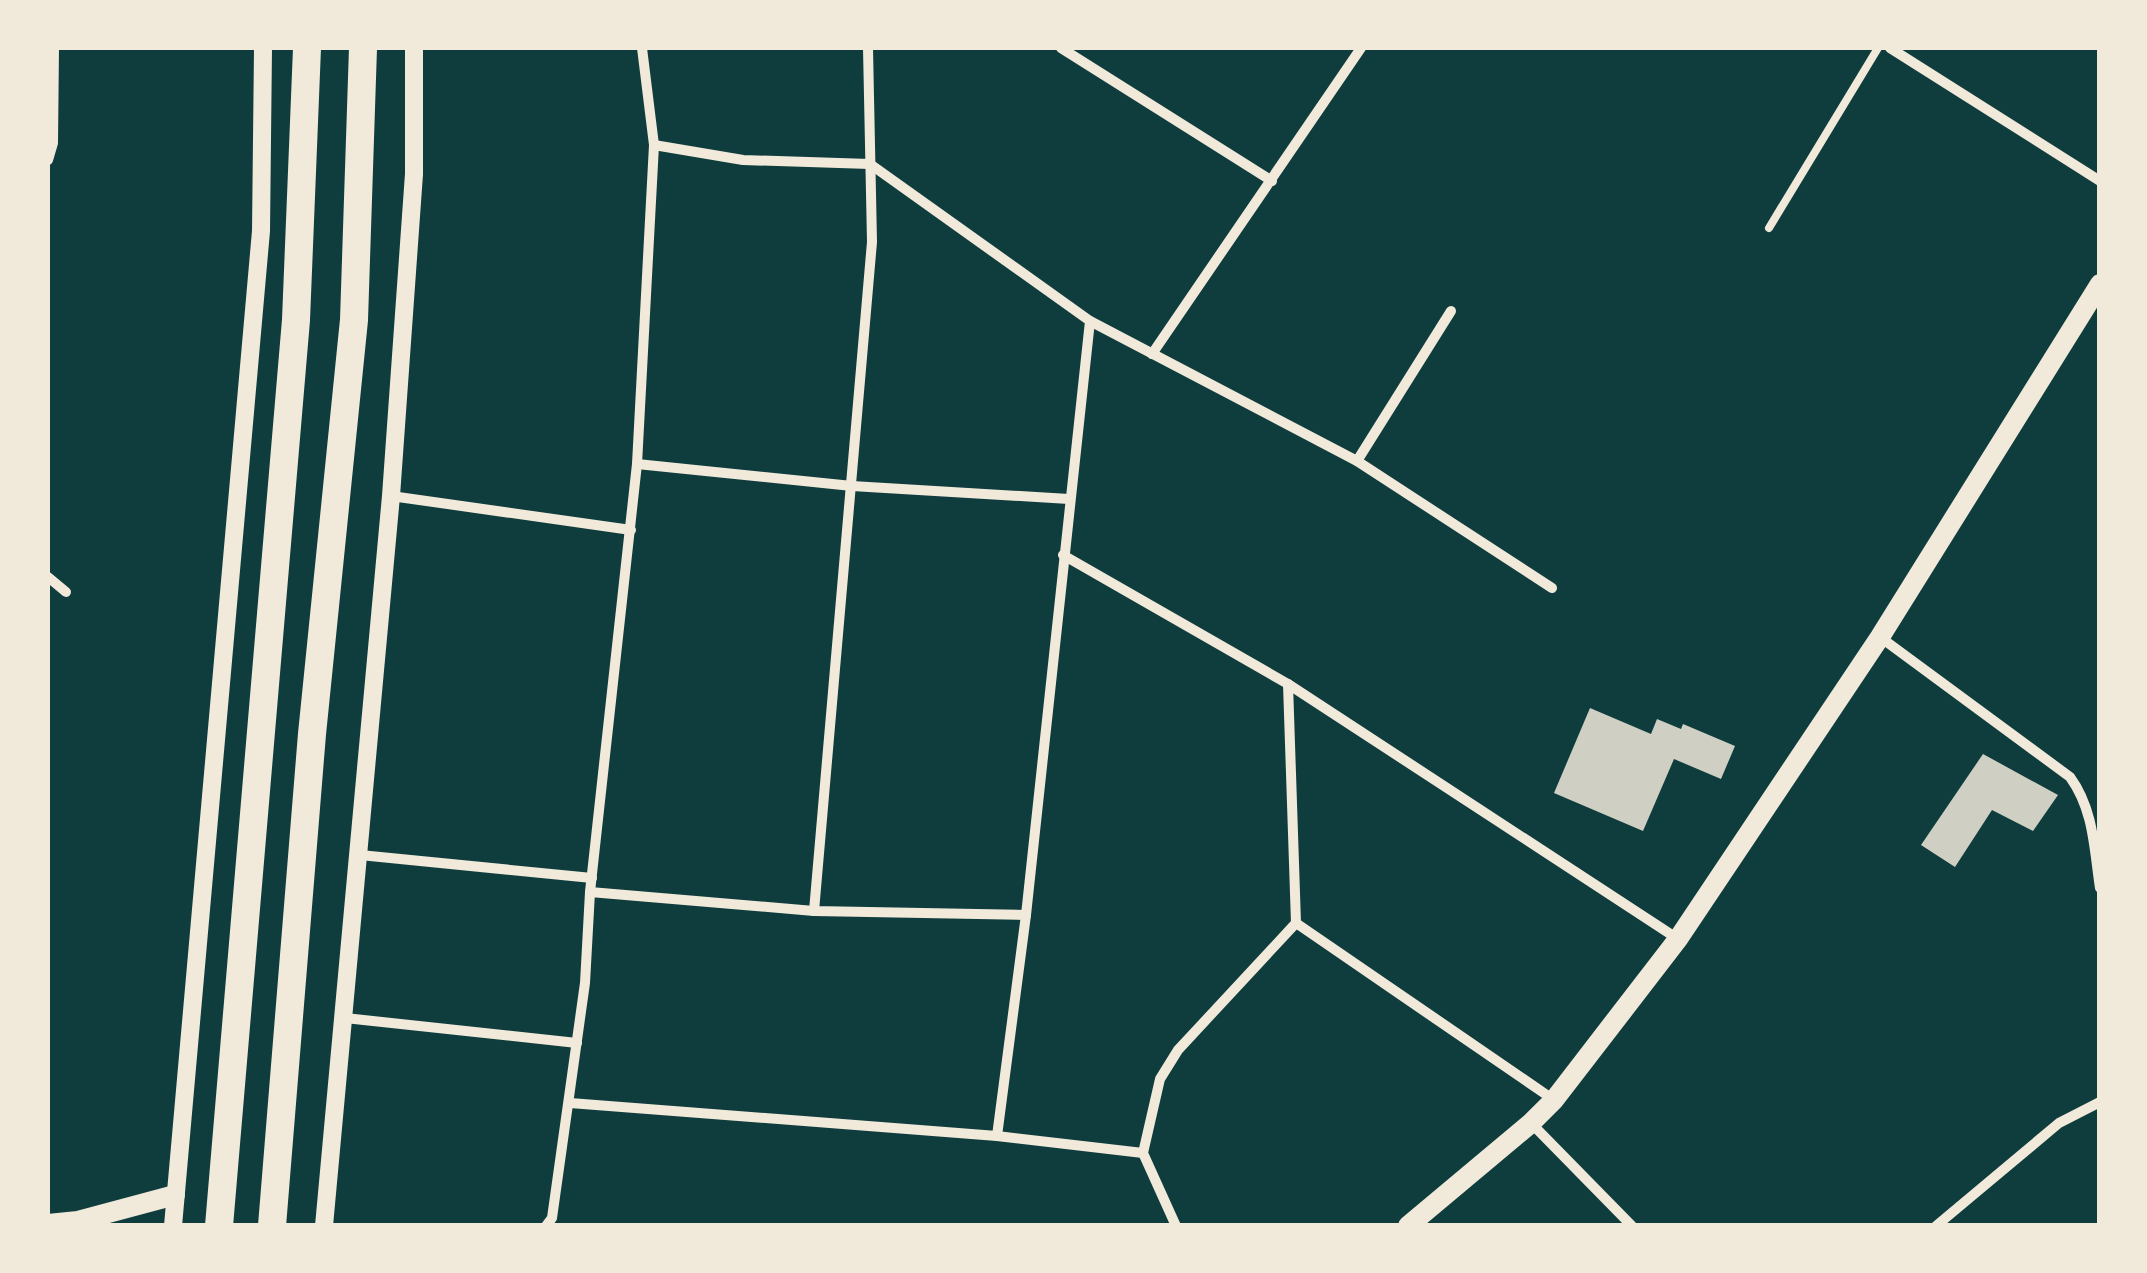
<svg xmlns="http://www.w3.org/2000/svg" width="2147" height="1273" font-family="'Archivo Narrow',sans-serif">
<style>
.building{fill:#cfcfc3}
.lines{fill:none;stroke-linecap:round;stroke-linejoin:round}
.service{stroke:#f1e9da;stroke-width:8}
.minor{stroke:#f1e9da;stroke-width:10}
.tertiary{stroke:#f1e9da;stroke-width:18}
.secondary{stroke:#f1e9da;stroke-width:20}
.trunk{stroke:#f1e9da;stroke-width:28}
</style>
<rect width="100%" height="100%" fill="#0f3d3e"/>
<g class="building">
<path d="M 1590,708 L 1651,734 L 1657,719 L 1681,729 L 1683,724 L 1735,746 L 1721,779 L 1674,759 L 1643,831 L 1554,793 Z"/>
<path d="M 1983,754 L 2058,795 L 2033,831 L 1992,810 L 1955,867 L 1921,845 Z"/>
</g>
<g class="lines">
<path class="service" d="M 1769,228 L 1878,48"/>
<g class="minor">
<path d="M 1061,48 L 1272,181"/>
<path d="M 1890,48 L 2100,181"/>
<path d="M 48,160 L 53,143 L 54,48"/>
<path d="M 1090,321 L 1357,461 L 1552,588"/>
<path d="M 1152,354 L 1361,48"/>
<path d="M 1357,461 L 1451,311"/>
<path d="M 637,464 L 852,486 L 1069,499"/>
<path d="M 391,496 L 631,530"/>
<path d="M 1063,555 L 1288,684 L 1678,939"/>
<path d="M 48,577 L 66,592"/>
<path d="M 1880,637 L 2070,777 C 2094,810 2094,849 2100,888"/>
<path d="M 360,855 L 592,878"/>
<path d="M 590,892 L 814,911 L 1026,915 L 1090,321 L 870,164 L 743,160 L 654,145"/>
<path d="M 814,911 L 872,242 L 868,48"/>
<path d="M 1296,923 L 1554,1100"/>
<path d="M 345,1018 L 577,1043"/>
<path d="M 570,1103 L 997,1136 L 1026,915"/>
<path d="M 1531,1123 L 1632,1226"/>
<path d="M 997,1136 L 1143,1153"/>
<path d="M 546,1226 L 552,1218 L 585,983 L 590,892 L 637,464 L 654,145 L 642,48"/>
<path d="M 1176,1226 L 1143,1153 L 1160,1079 L 1178,1050 L 1296,923 L 1288,684"/>
<path d="M 1936,1226 L 2059,1123 L 2100,1102"/>
</g>
<g class="tertiary">
<path d="M 173,1226 L 261,231 L 263,48"/>
<path d="M 324,1226 L 391,496 L 414,174 L 414,48"/>
</g>
<g class="secondary">
<path d="M 48,1224 L 78,1221 L 175,1195"/>
<path d="M 1408,1226 L 1531,1123 L 1554,1100 L 1678,939 L 1880,637 L 2100,284"/>
</g>
<g class="trunk">
<path d="M 219,1226 L 296,320 L 307,48"/>
<path d="M 272,1226 L 312,734 L 354,320 L 363,48"/>
</g>
</g>
<rect width="2147" height="1273" fill="none" stroke="#f1e9da" stroke-width="100"/>
</svg>
